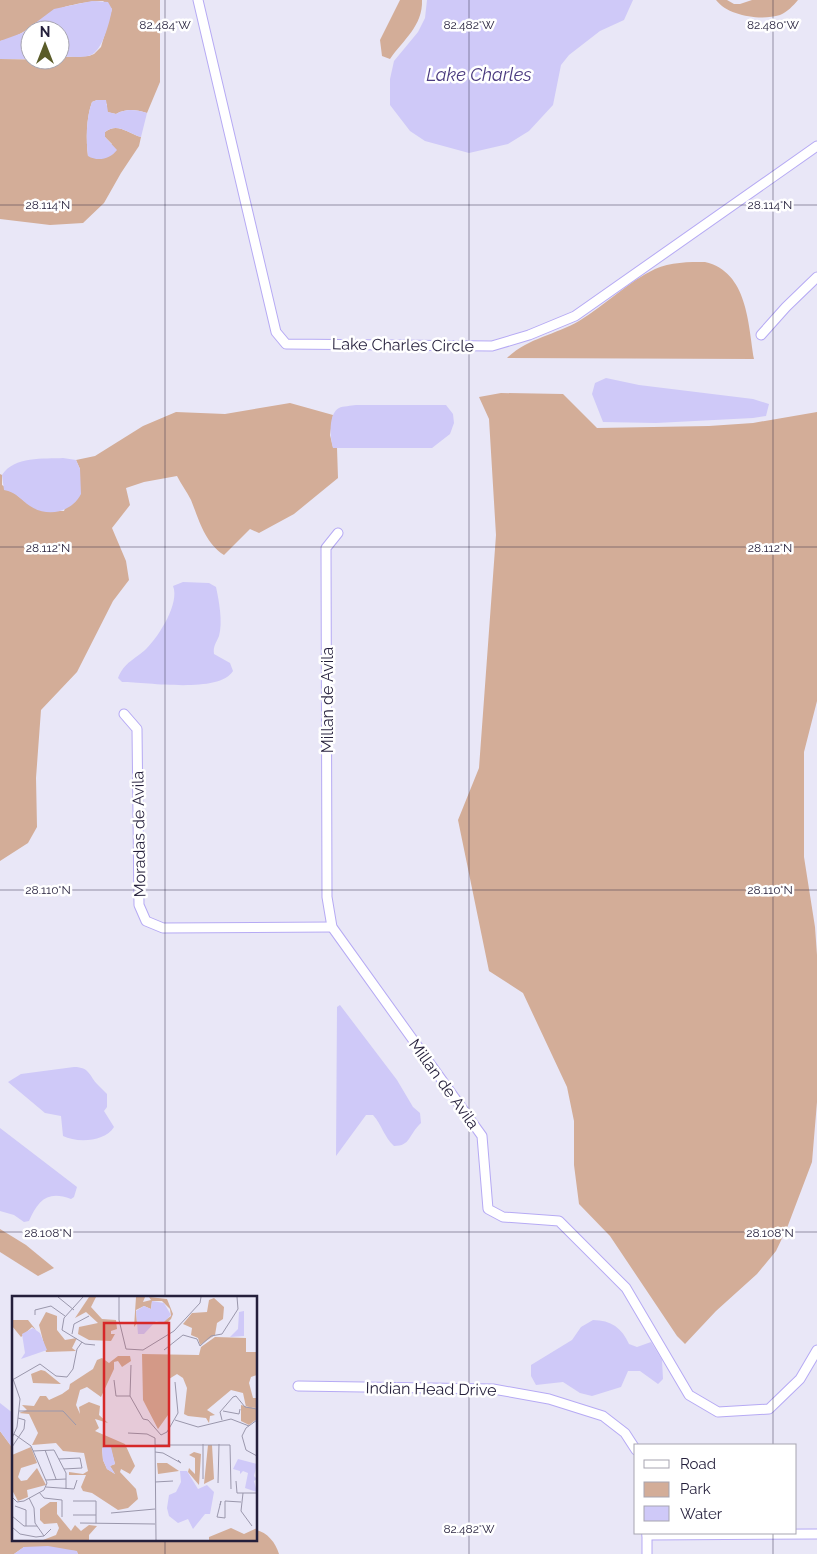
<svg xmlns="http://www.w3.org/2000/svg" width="817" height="1554" font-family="Raleway,sans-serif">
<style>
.green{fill:#d3ad98}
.water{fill:#cfc9f8}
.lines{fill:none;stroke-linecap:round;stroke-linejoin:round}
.minor-casing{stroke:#b6aaf4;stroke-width:11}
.minor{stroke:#fff;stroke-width:9}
.ticks{fill:none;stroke:#241f3b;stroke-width:1;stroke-opacity:0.45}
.labels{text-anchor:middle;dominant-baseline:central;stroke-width:5;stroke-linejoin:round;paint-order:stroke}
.street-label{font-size:16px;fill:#241f3b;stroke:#fff}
.water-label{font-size:18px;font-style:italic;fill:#4a3a7f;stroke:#fff}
.inset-road{fill:none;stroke:#9a97ac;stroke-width:1}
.view{fill:#d62828;fill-opacity:0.15;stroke:#d62828;stroke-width:2.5}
.inset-edge{fill:none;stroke:#241f3b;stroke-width:2.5}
.ticks-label{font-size:12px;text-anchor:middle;fill:#241f3b;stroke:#fff;stroke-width:5;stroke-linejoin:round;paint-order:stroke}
</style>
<rect width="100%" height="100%" fill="#e9e7f7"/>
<g class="green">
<path d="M 0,0 L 160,0 L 160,82 L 147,113 C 136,110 127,108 116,114 L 107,112 L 107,104 L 97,100 L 92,102 C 86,118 86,140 88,156 L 112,144 L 105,137 L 105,132 C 117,122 128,133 141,137 L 139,146 L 121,173 L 104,203 L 83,223 L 50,225 L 0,219 L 0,59 L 60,60 L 60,57 L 64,57 L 89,56 L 94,54 L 101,47 L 112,9 L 103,1 C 88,1 59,6 47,15 C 32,26 19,38 0,41 Z"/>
<path d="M 400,0 L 422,0 C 423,26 403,40 390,59 L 382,56 L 380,40 Z"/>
<path d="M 716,0 L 727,0 L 734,4 L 740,4 L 752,0 L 798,0 C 793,6 787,12 780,15 C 761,21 728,16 716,0 Z"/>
<path d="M 705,262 C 748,272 748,324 754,359 L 507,358 C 528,338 555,335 579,321 C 605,305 628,282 655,269 C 670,262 689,262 705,262 Z"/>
<path d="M 501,393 L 563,394 L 597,428 L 709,426 L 753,423 L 817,412 L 817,701 L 804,752 L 804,857 L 815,927 L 817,955 L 817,1102 L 812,1162 L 787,1228 L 776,1251 L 757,1274 L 716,1311 L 685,1344 L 677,1336 L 610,1236 L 579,1204 L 574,1165 L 574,1121 L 567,1087 L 523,993 L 489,971 L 458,820 L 479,768 L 496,535 L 489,419 L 479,397 Z"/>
<path d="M 290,403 L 333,415 L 330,435 L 333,447 L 337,448 L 338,478 L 294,514 L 259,533 L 250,529 L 224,555 C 205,543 199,520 191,500 C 187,492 181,484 177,476 L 144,482 L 126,488 L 130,505 L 112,528 L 126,561 L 129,580 L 113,601 L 77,672 L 41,710 L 36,778 L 37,827 L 28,843 L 0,861 L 0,474 L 2,475 L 2,485 C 31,502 26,512 64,511 L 80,469 L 76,460 L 95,456 L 143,426 L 176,412 L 225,414 Z"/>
<path d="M 0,1229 L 26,1245 L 54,1268 L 38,1276 L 0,1252 Z"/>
<path d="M 0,1431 L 14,1450 L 14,1540 L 256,1540 L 256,1530 C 267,1532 276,1543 279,1554 L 78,1554 L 76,1551 L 24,1547 L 14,1554 L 0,1554 Z"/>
</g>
<g class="water">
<path d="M 427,0 L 633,0 L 624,20 L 600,31 L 569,55 L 561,65 L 553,105 L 529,131 L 508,144 L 469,153 L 425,141 L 410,131 L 390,105 L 390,79 L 394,61 L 418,32 L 425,18 Z"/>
<path d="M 92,1 L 108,2 L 112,9 C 110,21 102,54 88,56 C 79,58 69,56 60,57 L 60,30 L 30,30 L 30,59 L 0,59 L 0,41 L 22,33 L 54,9 Z"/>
<path d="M 97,100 L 106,100 L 108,112 L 116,114 C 127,108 136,110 147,113 L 141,137 C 128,133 117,122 105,132 L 105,137 L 117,150 C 110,159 98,162 88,156 C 86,140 86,118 92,102 Z"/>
<path d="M 606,378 L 639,385 L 753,399 L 769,404 L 766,416 L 753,418 L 656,423 L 603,422 L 592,394 L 595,383 Z"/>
<path d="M 356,405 L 446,405 L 453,414 L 454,423 L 450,434 L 432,448 L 333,448 C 330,437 328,414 339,408 C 343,406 351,406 356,405 Z"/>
<path d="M 63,458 L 76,460 L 80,469 L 81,494 C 72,512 48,518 30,506 C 21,500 16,492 4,490 L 2,475 C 14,456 44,459 63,458 Z"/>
<path d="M 183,582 L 209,583 L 216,587 C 219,601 223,622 219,636 C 216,643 213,646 214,654 L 230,663 L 233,671 C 219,694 147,682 122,682 L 118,678 C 125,661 135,660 147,648 C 159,636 180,603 173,586 Z"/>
<path d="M 340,1005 L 397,1080 L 413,1107 L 420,1113 L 421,1123 C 408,1135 411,1146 394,1146 C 384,1137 382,1125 373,1115 L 366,1115 L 336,1156 L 337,1007 Z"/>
<path d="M 74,1067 C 90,1067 89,1076 98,1085 C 101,1088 104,1091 107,1094 L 107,1107 L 104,1111 L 114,1127 C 105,1142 77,1143 63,1136 L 61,1116 L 45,1113 L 8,1082 L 21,1074 Z"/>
<path d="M 0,1128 L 77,1187 L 74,1197 L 71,1199 C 48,1190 38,1200 29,1221 L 24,1222 L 14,1215 L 0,1211 Z"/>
<path d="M 593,1320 C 611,1320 622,1328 629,1344 L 637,1347 L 651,1342 L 662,1360 L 663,1379 L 658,1384 L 640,1371 L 628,1371 L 621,1387 L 592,1396 L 580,1393 L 563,1382 L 536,1385 L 531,1376 L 531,1365 L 572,1340 L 581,1327 Z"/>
<path d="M 0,1403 L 14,1414 L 14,1450 L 0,1431 Z"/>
<path d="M 48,1546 L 77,1551 L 78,1554 L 14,1554 L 24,1547 Z"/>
</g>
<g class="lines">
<g class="minor-casing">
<g id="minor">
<path d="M 198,0 L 276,332 L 286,344 L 492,346 L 529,335 L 575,316 L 817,146"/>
<path d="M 761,335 L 786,307 L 817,277"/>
<path d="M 338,533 L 326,548 L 327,897 L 332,927 L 482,1136 L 488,1209 L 503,1217 L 559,1221 L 626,1288 L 689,1395 L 718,1412 L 769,1409 L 800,1379 L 817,1350"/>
<path d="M 124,714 L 137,729 L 139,905 L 146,921 L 163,928 L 332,927"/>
<path d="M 298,1386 L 493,1389 L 549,1399 L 603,1416 L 625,1433 L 636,1450"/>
<path d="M 647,1533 L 647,1554"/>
<path d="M 647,1535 L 817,1534"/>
</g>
</g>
<use href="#minor" class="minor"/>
</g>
<path class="ticks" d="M 165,0 L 165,1298M 469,0 L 469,1554M 773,0 L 773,1445M 0,205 L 817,205M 0,547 L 817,547M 0,890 L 817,890M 0,1232 L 817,1232M 773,1533 L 773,1554M 165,1540 L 165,1554"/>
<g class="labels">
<g class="street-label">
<text transform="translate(403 345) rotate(1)">Lake Charles Circle</text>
<text transform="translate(327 700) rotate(-90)">Millan de Avila</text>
<text transform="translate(139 834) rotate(-91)">Moradas de Avila</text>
<text transform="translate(444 1084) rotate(54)">Millan de Avila</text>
<text transform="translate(431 1389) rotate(1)">Indian Head Drive</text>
</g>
<g class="water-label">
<text x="479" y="74">Lake Charles</text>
</g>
</g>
<g transform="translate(12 1296)">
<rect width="245" height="245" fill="#e9e7f7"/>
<path d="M 77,1 L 84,1 L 79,11 L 90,23 L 104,24 L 105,33 L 99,35 L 99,38 L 103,38 L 99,45 L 77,44 L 66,38 L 67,31 L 86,27 L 74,16 L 63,22 ZM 124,1 L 133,1 L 131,6 L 139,4 L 137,1 L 155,3 L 161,18 L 159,23 L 154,28 L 149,27 L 159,20 L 158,13 L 150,5 L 140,5 L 139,13 L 132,10 L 124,14 L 125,27 L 122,31 ZM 202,2 L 212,11 L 211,23 L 205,27 L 203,39 L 188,49 L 186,42 L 179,39 L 180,32 L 171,28 L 180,17 L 195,16 L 197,4 ZM 34,16 L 45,20 L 45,34 L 53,44 L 65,42 L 60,52 L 64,55 L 34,56 L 27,29 ZM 0,24 L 16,24 L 24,34 L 20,31 L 9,41 L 0,30 ZM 203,41 L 234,42 L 234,56 L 245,56 L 245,79 L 239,81 L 237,87 L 241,102 L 245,102 L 245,112 L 234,111 L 231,97 L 219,94 L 195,114 L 203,119 L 198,120 L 197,127 L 194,122 L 176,120 L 172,118 L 175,92 L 171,82 L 165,78 L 157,83 L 156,119 L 146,133 L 131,104 L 130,58 L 187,59 L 189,51 ZM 106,60 L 118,60 L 119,65 L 110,71 L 106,65 L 102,66 L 102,73 L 89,101 L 75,91 L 68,94 L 64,109 L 68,118 L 67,111 L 77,106 L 88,110 L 87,119 L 96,127 L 83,123 L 87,132 L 83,135 L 113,148 L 123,170 L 118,178 L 109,173 L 108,176 L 124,193 L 126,203 L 116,212 L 106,214 L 80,197 L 71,195 L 69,191 L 74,179 L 57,179 L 57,176 L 71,178 L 76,175 L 72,157 L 51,155 L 44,147 L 20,149 L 26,137 L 17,118 L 7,117 L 15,114 L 10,109 L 22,110 L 28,100 L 34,100 L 37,104 L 50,98 L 57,93 L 58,88 L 81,73 L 85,64 L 90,62 L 97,67 ZM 98,150 L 103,168 L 98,170 L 103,178 L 95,173 L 91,164 L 90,152 ZM 29,74 L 33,75 L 49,88 L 21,87 L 19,78 ZM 229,109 L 245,113 L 245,123 L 237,129 L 229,125 ZM 196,149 L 200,149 L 202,183 L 192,188 ZM 19,151 L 25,167 L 9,172 L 6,181 L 9,185 L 15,184 L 25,172 L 34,189 L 15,194 L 16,201 L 6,205 L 0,194 L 0,159 ZM 182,156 L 189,158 L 187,189 L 176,176 L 177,172 L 183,178 L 183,162 L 177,159 ZM 145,167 L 155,167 L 167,175 L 146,178 ZM 38,206 L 45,206 L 45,218 L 59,235 L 63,229 L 69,235 L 77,229 L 85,230 L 77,239 L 77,244 L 31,244 L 44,239 L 47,232 L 45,227 L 32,228 L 28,224 L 28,213 ZM 219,232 L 232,238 L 245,232 L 245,244 L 197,244 L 197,241 Z" fill="#d3ad98" fill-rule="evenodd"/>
<path d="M 140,5 L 152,7 L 159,19 L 151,27 L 144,25 L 132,38 L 126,38 L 124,15 L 132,10 L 139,13 ZM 232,15 L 232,40 L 218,41 L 226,33 L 227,16 ZM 21,32 L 28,37 L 35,54 L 9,63 L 13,57 L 10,38 ZM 94,150 L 99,151 L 103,168 L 98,170 L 103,178 L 95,173 L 91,164 L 90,152 ZM 226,163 L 245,168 L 242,180 L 245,183 L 242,185 L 245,196 L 233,192 L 236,177 L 231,175 L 228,178 L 228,175 L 221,173 ZM 168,175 L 175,175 L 186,193 L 195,189 L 202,196 L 198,218 L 193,218 L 181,233 L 176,223 L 166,227 L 157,220 L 155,212 L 157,199 L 164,196 L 169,186 Z" fill="#cfc9f8"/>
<path class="inset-road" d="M 46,1 L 62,14M 71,1 L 52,22 L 50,34 L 73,48 L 83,49M 107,1 L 107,24 L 114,53 L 131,54 L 162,35 L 188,7 L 189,1M 23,19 L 23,14 L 39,10 L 53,20M 60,38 L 62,28 L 77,20M 152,54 L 171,39 L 185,43 L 188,50 L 199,40 L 210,38 L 226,13 L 225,1M 119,69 L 118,100 L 131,123 L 136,124 L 149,139 L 155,136 L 166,117 L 163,86M 0,80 L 8,103 L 5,131 L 0,142M 2,83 L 28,68 L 44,80 L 55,81 L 61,73 L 65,53 L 70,46M 102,84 L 104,100 L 118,100M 7,115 L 51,115 L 64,129M 211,115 L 227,118 L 228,113M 163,124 L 186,131 L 219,123 L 237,130M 210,124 L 208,116 L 221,101 L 224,100 L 233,111 L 245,113M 245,124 L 234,132 L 230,140 L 234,154 L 245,160M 116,137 L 135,138 L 143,142 L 144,244M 191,148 L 191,183M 143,149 L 218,149 L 219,193M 0,151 L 12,133 L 13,124 L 6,122M 33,154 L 44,183M 21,155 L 42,154 L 54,177 L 54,193M 143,156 L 151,157 L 169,167 L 166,164M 47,163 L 68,162 L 70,172 L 52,173M 34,184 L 54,183M 224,185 L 225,197 L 245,197M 143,186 L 161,185M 206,187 L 207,148M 34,191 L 62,193 L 65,184M 27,196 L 32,202 L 50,204 L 50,221M 231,197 L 229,215 L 240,230M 0,201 L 5,206 L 12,205 L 32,194 L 35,187 L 19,150 L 2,138M 17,202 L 22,212 L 23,227 L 32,240M 61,205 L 84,205 L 84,227M 208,209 L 209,205 L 205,221 L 213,222 L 213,205 L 229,206M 3,210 L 14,214 L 14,230M 99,217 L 143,213M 61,219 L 84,219M 0,220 L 12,230 L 25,230M 68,227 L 143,228M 0,231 L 8,238 L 24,241 L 32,240 L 39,233"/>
<path class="view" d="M 92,27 L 157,27 L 157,150 L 92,150 Z"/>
<rect width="245" height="245" class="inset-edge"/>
</g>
<g class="ticks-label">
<text x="165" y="29">82.484°W</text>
<text x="469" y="29">82.482°W</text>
<text x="773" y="29">82.480°W</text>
<text x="48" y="209">28.114°N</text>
<text x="770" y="209">28.114°N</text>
<text x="48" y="552">28.112°N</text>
<text x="770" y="552">28.112°N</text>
<text x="48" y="894">28.110°N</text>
<text x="770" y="894">28.110°N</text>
<text x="48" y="1237">28.108°N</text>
<text x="770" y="1237">28.108°N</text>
<text x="469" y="1533">82.482°W</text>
</g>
<rect x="634" y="1444" width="162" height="90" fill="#ffffff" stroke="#a7a5b1"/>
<rect x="644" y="1460" width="25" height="8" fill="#ffffff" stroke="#a7a5b1"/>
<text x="680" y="1469" font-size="15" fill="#241f3b">Road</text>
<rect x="644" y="1482" width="25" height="15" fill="#d3ad98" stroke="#a7a5b1"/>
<text x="680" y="1494" font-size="15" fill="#241f3b">Park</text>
<rect x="644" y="1506" width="25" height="15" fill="#cfc9f8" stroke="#a7a5b1"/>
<text x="680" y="1519" font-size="15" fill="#241f3b">Water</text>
<g transform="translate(45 45)"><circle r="24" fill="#ffffff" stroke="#a7a5b1"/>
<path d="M0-4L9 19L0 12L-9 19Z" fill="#5a5c29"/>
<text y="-8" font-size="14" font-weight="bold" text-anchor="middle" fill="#241f3b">N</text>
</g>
</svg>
